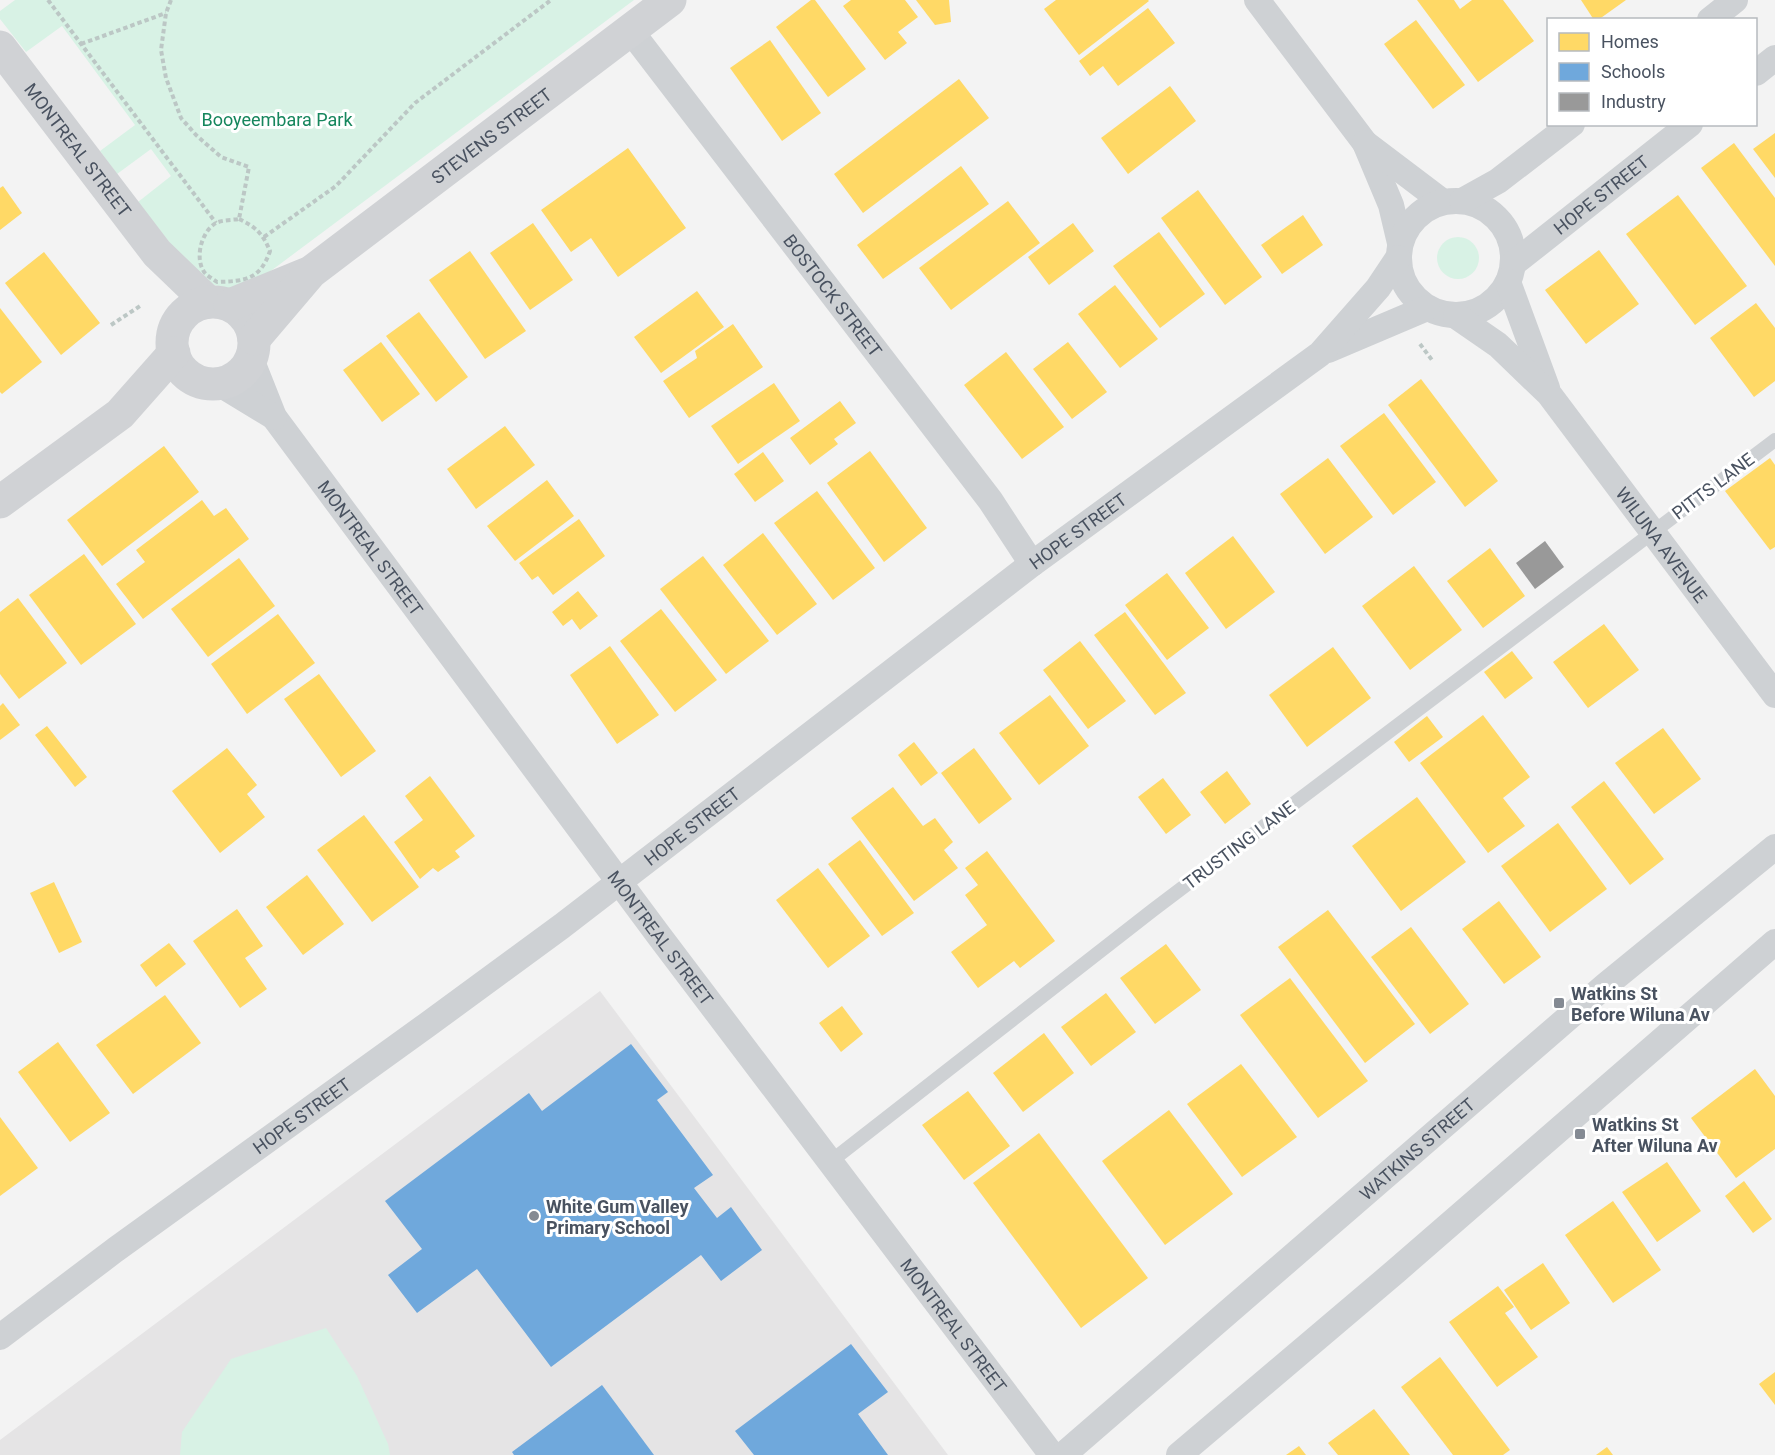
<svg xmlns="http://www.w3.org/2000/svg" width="1775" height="1455" font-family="Roboto,sans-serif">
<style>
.education{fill:#e5e4e5}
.green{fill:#d8f2e5}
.homes{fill:#ffd966}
.schools{fill:#6fa8dc}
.industry{fill:#999}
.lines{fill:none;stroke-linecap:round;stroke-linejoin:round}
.path{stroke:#bcc7c5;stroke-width:4;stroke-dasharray:4.5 3;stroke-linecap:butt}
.lane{stroke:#ced1d4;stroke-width:14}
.street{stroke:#ced1d4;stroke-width:26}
.secondary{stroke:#d0d2d5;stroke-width:33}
.poi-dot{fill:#848a93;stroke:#fff;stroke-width:2}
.labels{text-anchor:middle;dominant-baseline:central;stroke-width:6;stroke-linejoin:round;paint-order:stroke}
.park-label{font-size:18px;fill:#16865d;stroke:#fff}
.street-label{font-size:18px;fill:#495260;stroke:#fff}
.poi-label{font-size:18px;font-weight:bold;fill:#495260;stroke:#fff;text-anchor:start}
</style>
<rect width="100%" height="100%" fill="#f3f3f3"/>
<path class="education" d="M 600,991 L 948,1455 L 0,1455 L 0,1440 Z"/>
<g class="green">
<path d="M 15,0 L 634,0 L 260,279 L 230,289 L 214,285 L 197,278 L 138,202 L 171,176 L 151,149 L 117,174 L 100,151 L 135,125 L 62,26 L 26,52 L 0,19 L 0,11 Z"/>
<circle cx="1458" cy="258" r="21"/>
<path d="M 326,1328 L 357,1376 L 388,1444 L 390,1455 L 180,1455 L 182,1432 L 231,1359 Z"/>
</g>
<g class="homes">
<path d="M 811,0 L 815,0 L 866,69 L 828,97 L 776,27 Z"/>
<path d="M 851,0 L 905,0 L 918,17 L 898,32 L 907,43 L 885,60 L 843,6 Z"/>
<path d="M 916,0 L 949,0 L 951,22 L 935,25 Z"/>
<path d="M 1056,0 L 1148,0 L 1149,1 L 1079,55 L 1044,9 Z"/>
<path d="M 1417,0 L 1454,0 L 1460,9 L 1472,0 L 1503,0 L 1534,41 L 1478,82 Z"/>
<path d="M 1581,0 L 1626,0 L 1598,20 L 1594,20 Z"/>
<path d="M 1148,8 L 1175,43 L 1118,86 L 1103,66 L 1090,76 L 1079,61 Z"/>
<path d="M 1416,20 L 1465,85 L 1433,109 L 1384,44 Z"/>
<path d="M 770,40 L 821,113 L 782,141 L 730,68 Z"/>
<path d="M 959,79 L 989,118 L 863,213 L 834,174 Z"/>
<path d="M 1170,86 L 1196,121 L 1128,174 L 1101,138 Z"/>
<path d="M 1775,133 L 1775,178 L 1753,149 Z"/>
<path d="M 1734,143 L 1775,198 L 1775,266 L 1701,168 Z"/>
<path d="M 628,148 L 686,228 L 618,277 L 591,238 L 571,252 L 541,210 Z"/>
<path d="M 961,166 L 989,204 L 883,279 L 857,245 Z"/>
<path d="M 3,186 L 22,213 L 0,230 L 0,188 Z"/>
<path d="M 1198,190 L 1262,277 L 1225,305 L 1161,218 Z"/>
<path d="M 1678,195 L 1747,286 L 1695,325 L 1626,234 Z"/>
<path d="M 1008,201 L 1040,243 L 951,310 L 919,268 Z"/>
<path d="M 1303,215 L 1323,245 L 1282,274 L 1261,245 Z"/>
<path d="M 533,223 L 573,280 L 530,310 L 490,253 Z"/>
<path d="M 1073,223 L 1094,251 L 1049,285 L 1028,257 Z"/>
<path d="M 1159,232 L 1205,294 L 1160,328 L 1113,266 Z"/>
<path d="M 1599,250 L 1639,304 L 1586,344 L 1545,290 Z"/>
<path d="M 470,251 L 526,331 L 485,359 L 429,280 Z"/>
<path d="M 44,252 L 100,323 L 61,355 L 5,283 Z"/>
<path d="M 1115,285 L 1158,339 L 1120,368 L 1078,314 Z"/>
<path d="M 697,291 L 724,327 L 661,373 L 634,337 Z"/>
<path d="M 1756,303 L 1775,328 L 1775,381 L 1754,397 L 1710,338 Z"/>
<path d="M 0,308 L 42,362 L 2,394 L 0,392 Z"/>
<path d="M 419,312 L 468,377 L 436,402 L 386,336 Z"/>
<path d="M 733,324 L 763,367 L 689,418 L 663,381 L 697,358 L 695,351 Z"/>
<path d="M 381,342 L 420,394 L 382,422 L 343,370 Z"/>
<path d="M 1068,342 L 1107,392 L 1072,419 L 1033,369 Z"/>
<path d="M 1006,352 L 1064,427 L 1022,459 L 964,385 Z"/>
<path d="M 1421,379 L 1498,481 L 1465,507 L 1388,405 Z"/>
<path d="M 774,383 L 800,421 L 738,464 L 711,426 Z"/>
<path d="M 840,401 L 856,423 L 834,439 L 838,444 L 810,465 L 790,438 Z"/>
<path d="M 1384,413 L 1436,482 L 1393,515 L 1340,446 Z"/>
<path d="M 505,426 L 535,465 L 476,509 L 447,469 Z"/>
<path d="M 164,446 L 199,492 L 102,566 L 67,520 Z"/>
<path d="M 870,451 L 927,528 L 884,562 L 827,483 Z"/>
<path d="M 763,452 L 784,481 L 755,502 L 734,474 Z"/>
<path d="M 1328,458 L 1373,517 L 1325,554 L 1280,494 Z"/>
<path d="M 1770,458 L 1775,465 L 1775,547 L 1770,550 L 1725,491 Z"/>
<path d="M 547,480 L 574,516 L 515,561 L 487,526 Z"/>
<path d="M 817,491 L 875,568 L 833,600 L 774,523 Z"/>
<path d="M 202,500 L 214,516 L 226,508 L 249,539 L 143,619 L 116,584 L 145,562 L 136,550 Z"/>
<path d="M 579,519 L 605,556 L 553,595 L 538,576 L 532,580 L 519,563 Z"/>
<path d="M 763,533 L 817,604 L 777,635 L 723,565 Z"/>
<path d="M 1233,536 L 1275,592 L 1226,629 L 1185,573 Z"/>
<path d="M 1490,548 L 1525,596 L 1483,628 L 1447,581 Z"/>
<path d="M 84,554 L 136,624 L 81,665 L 29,595 Z"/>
<path d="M 703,556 L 769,641 L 726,674 L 660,589 Z"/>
<path d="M 239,558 L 275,606 L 208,657 L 171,609 Z"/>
<path d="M 1414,566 L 1462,630 L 1410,670 L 1362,606 Z"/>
<path d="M 1167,573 L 1209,628 L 1167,660 L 1125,605 Z"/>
<path d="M 578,591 L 598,616 L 580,630 L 572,619 L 563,626 L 552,612 Z"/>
<path d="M 18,598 L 67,663 L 19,699 L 0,674 L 0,612 Z"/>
<path d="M 661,609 L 717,680 L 675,712 L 620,641 Z"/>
<path d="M 1125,612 L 1186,693 L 1155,715 L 1094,635 Z"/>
<path d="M 278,614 L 315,663 L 247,714 L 211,664 Z"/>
<path d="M 1604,624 L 1639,670 L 1588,708 L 1553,662 Z"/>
<path d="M 1080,641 L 1126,701 L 1088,729 L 1043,670 Z"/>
<path d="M 610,646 L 659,715 L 617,744 L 570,675 Z"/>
<path d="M 1333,647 L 1371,698 L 1307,747 L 1269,695 Z"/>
<path d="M 1512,651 L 1533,678 L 1505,699 L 1484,672 Z"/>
<path d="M 319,674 L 376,751 L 341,777 L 284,699 Z"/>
<path d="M 1050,695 L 1089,746 L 1039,785 L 999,733 Z"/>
<path d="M 3,703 L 20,725 L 0,740 L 0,706 Z"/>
<path d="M 1483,715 L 1530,777 L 1503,798 L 1525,826 L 1488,853 L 1420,763 Z"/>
<path d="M 1427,716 L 1443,737 L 1409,762 L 1394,742 Z"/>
<path d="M 47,726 L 87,777 L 75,787 L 35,735 Z"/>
<path d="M 1663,728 L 1701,779 L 1654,814 L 1615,763 Z"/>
<path d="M 914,742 L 938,773 L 921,786 L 898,755 Z"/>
<path d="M 227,748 L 257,785 L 247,794 L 265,817 L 220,853 L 172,791 Z"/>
<path d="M 974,748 L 1012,799 L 979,824 L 941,773 Z"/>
<path d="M 1227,771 L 1251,804 L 1225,824 L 1200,792 Z"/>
<path d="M 430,776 L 475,836 L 455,851 L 460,857 L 438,872 L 433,868 L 420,879 L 394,842 L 423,820 L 405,796 Z"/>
<path d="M 1163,778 L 1191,815 L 1166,834 L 1138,797 Z"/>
<path d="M 1604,781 L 1664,859 L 1630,885 L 1571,807 Z"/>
<path d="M 893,787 L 923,826 L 935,818 L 953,842 L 944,850 L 958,868 L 914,901 L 851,818 Z"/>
<path d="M 1417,797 L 1466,862 L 1401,911 L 1352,846 Z"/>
<path d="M 364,815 L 419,887 L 372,922 L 317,850 Z"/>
<path d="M 1558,823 L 1607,889 L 1550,932 L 1501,866 Z"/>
<path d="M 860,840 L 914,913 L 882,936 L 828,864 Z"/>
<path d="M 987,851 L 1055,941 L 1020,968 L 1014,961 L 978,988 L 951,952 L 987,925 L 965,895 L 978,885 L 965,868 Z"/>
<path d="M 818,868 L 870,936 L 828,968 L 776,900 Z"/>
<path d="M 307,875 L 344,924 L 303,955 L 266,907 Z"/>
<path d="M 54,882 L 82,942 L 59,953 L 30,893 Z"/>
<path d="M 1499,901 L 1541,957 L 1504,984 L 1462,929 Z"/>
<path d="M 237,909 L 263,946 L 245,958 L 267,989 L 240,1008 L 193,941 Z"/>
<path d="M 1328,910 L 1415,1024 L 1365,1063 L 1278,947 Z"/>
<path d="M 1411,927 L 1469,1004 L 1430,1034 L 1371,957 Z"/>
<path d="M 169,943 L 186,964 L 156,987 L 140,965 Z"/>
<path d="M 1166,944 L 1201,990 L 1155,1024 L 1120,978 Z"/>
<path d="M 1290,978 L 1368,1081 L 1318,1118 L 1240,1015 Z"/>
<path d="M 1106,993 L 1136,1032 L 1091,1066 L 1061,1027 Z"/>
<path d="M 165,995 L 201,1043 L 133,1094 L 96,1045 Z"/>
<path d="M 842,1006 L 863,1034 L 841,1052 L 819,1023 Z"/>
<path d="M 1044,1033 L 1074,1073 L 1023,1112 L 993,1073 Z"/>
<path d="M 58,1042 L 110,1113 L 70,1142 L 18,1072 Z"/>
<path d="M 1241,1064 L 1297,1137 L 1242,1177 L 1187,1104 Z"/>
<path d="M 1755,1069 L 1775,1096 L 1775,1149 L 1736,1178 L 1691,1118 Z"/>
<path d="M 968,1091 L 1010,1146 L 964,1180 L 922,1125 Z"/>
<path d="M 1169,1110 L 1233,1194 L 1165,1245 L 1102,1161 Z"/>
<path d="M 0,1117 L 38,1168 L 0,1196 Z"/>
<path d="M 1039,1133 L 1148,1278 L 1081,1328 L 973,1183 Z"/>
<path d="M 1667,1162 L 1701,1211 L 1657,1242 L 1622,1192 Z"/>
<path d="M 1744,1181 L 1772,1219 L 1753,1233 L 1725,1196 Z"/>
<path d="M 1613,1201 L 1661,1270 L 1613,1303 L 1565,1235 Z"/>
<path d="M 1543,1263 L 1570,1303 L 1531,1330 L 1504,1290 Z"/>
<path d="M 1498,1286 L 1514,1307 L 1505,1313 L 1538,1357 L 1497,1387 L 1449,1322 Z"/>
<path d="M 1440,1357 L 1510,1450 L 1503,1455 L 1453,1455 L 1401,1387 Z"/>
<path d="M 1775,1372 L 1775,1405 L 1759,1384 Z"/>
<path d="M 1374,1409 L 1410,1455 L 1338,1455 L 1328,1443 Z"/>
<path d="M 1299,1446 L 1306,1455 L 1286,1455 Z"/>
<path d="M 1607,1447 L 1613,1455 L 1596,1455 Z"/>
</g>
<g class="schools">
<path d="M 631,1044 L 668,1092 L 657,1100 L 713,1175 L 694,1188 L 717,1218 L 731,1207 L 762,1250 L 721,1281 L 701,1255 L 551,1367 L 477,1269 L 417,1313 L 388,1275 L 422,1249 L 385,1201 L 529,1093 L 542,1111 Z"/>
<path d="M 851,1344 L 888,1392 L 858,1414 L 888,1455 L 754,1455 L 735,1431 Z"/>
<path d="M 602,1385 L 654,1455 L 514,1455 L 512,1452 Z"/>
</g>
<path class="industry" d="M 1545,541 L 1564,567 L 1535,589 L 1516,563 Z"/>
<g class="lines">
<g class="path">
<path d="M 48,0 L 216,223"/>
<path d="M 171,0 L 166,13 L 161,50 L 166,78 L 181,118 L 196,135 L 221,157 L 249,167 L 239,219"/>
<path d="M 81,44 L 166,13"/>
<path d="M 239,219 C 256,227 263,234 270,251 C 260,280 245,281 217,282 C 213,279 205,275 203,270 C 195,256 202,231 216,223 C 222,220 232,220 239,219 Z"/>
<path d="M 264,237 L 336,186 L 415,103 L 551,0"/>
<path d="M 111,325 L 140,306"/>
<path d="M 1420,344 L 1432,360"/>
</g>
<path class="lane" d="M 830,1162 L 1153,910 L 1775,440"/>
<g class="street">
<path d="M 1257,0 L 1365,143 L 1391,205 L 1400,243"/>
<path d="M 1710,20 L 1735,0"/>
<path id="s1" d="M 630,30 L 990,500 L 1032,564"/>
<path d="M 1756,73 L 1775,58"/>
<path d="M 1365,143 L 1443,202"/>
<circle cx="1456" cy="258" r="57"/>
<path d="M 1462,201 L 1498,181 L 1572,124"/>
<path id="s2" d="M 1513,264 L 1690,124"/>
<path d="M 1508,282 L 1547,388"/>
<path id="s3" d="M 1456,316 L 1498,345 L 1549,394 L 1775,695"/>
<path d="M 1328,350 L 1427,308"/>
<path id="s4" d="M 251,359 L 274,417 L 660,937 L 1052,1455"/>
<path d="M 218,383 L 274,417"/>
<path id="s5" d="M 0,1337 L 115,1250 L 427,1025 L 562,926 L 1032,564 L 1320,354 L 1378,288 L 1398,258"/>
<path id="s6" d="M 1063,1455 L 1606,985 L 1775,847"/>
<path d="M 1179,1455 L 1396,1271 L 1775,942"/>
</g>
<g class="secondary">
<path id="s7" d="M 0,47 L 157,253 L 208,302"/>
<circle cx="213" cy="343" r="41"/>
<path d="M 230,305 L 306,274"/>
<path id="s8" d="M 254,339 L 311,272 L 670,0"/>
<path d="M 0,502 L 120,414 L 174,353"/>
</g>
</g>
<g class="poi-dot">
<rect x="1553" y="997" width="12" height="12" rx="3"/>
<rect x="1574" y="1128" width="12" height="12" rx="3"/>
<circle cx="534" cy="1216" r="6"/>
</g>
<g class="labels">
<g class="park-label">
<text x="277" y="119">Booyeembara Park</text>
</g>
<g class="street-label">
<text stroke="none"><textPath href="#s8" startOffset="314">STEVENS STREET</textPath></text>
<text stroke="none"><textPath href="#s7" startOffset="129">MONTREAL STREET</textPath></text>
<text stroke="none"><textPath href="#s2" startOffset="112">HOPE STREET</textPath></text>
<text stroke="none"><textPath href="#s1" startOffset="334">BOSTOCK STREET</textPath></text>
<text transform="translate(1713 486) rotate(-37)">PITTS LANE</text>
<text stroke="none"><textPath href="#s5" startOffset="1346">HOPE STREET</textPath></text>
<text stroke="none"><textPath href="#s3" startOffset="310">WILUNA AVENUE</textPath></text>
<text stroke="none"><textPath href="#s4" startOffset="225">MONTREAL STREET</textPath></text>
<text stroke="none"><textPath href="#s5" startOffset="860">HOPE STREET</textPath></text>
<text transform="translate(1239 845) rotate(-37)">TRUSTING LANE</text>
<text stroke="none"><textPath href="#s4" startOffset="711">MONTREAL STREET</textPath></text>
<text stroke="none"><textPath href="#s5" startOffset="374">HOPE STREET</textPath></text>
<text stroke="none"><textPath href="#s6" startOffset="468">WATKINS STREET</textPath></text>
<text stroke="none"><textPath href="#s4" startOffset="1197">MONTREAL STREET</textPath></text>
</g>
<g class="poi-label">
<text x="1571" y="993">Watkins St<tspan x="1571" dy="21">Before Wiluna Av</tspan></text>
<text x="1592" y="1124">Watkins St<tspan x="1592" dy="21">After Wiluna Av</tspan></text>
<text x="546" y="1206">White Gum Valley<tspan x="546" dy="21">Primary School</tspan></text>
</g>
</g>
<rect x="1547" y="18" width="210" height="108" fill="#ffffff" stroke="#b6babf" stroke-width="1.5"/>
<rect x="1559" y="33" width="30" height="18" fill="#ffd966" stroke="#b6babf" stroke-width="1.5"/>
<text x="1601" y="48" font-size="18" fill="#495260">Homes</text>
<rect x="1559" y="63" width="30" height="18" fill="#6fa8dc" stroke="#b6babf" stroke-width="1.5"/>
<text x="1601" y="78" font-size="18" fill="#495260">Schools</text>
<rect x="1559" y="93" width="30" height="18" fill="#999999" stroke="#b6babf" stroke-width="1.5"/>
<text x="1601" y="108" font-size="18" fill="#495260">Industry</text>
</svg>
